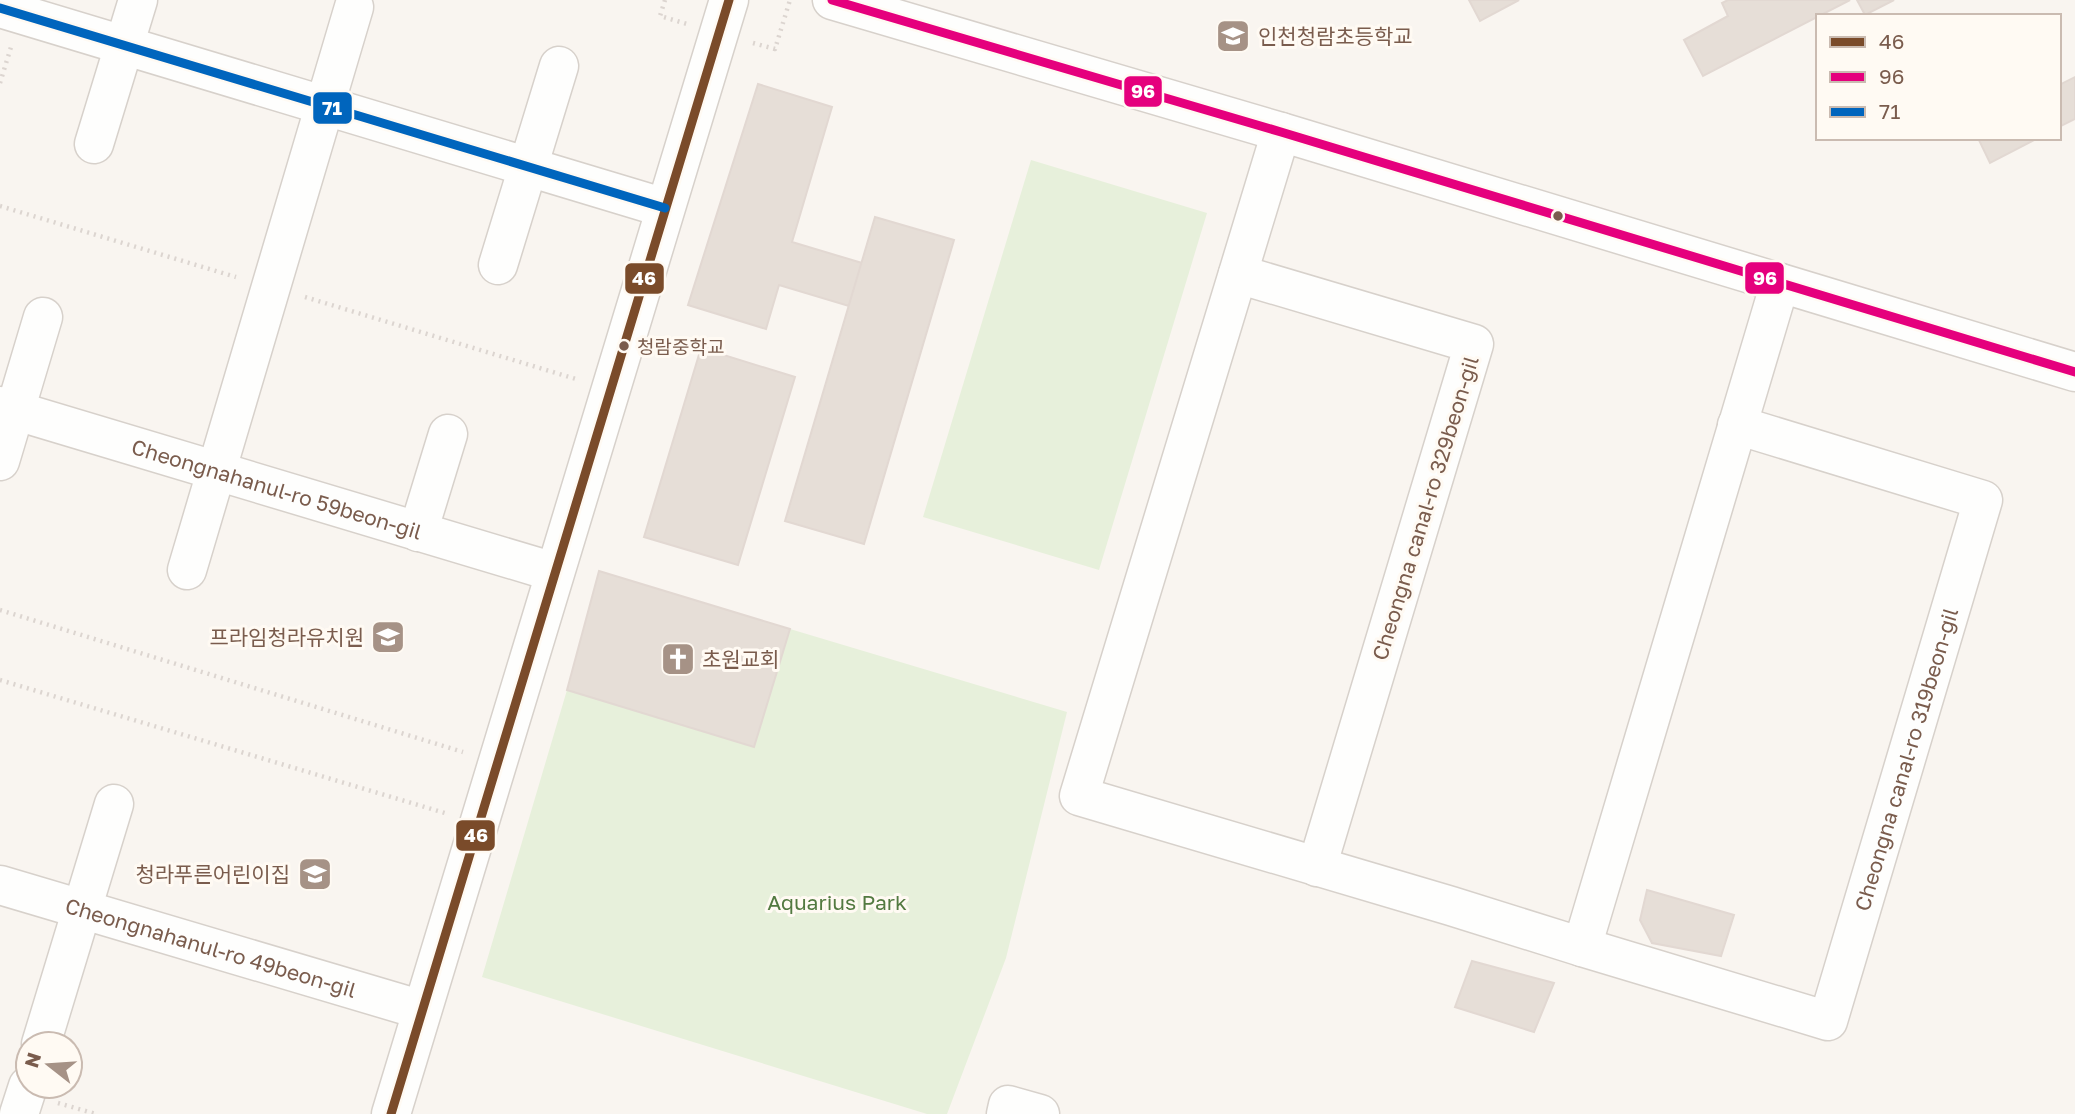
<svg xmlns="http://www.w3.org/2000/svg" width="2075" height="1114" font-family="'Golos Text','Noto Sans KR',sans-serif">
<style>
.green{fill:#e7f0db}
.building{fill:#e6ded7;stroke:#e2d8d2;stroke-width:2}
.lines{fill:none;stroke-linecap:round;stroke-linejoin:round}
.minor-casing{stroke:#d7d1cb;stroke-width:41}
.path{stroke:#dcd5d0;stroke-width:4.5;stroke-dasharray:2 5;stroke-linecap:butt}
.minor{stroke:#fefefd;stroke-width:38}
.bus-1-casing{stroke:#fffaf3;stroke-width:14}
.bus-2-casing{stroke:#fffaf3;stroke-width:14}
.bus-3-casing{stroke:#fffaf3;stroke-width:14}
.bus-1{stroke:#7a4b2a;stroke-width:9}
.bus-2{stroke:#e5007d;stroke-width:9}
.bus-3{stroke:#0065bd;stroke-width:9}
.bus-dot{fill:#7a5c4d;stroke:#fffaf3;stroke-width:2.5}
.labels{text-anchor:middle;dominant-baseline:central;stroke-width:6;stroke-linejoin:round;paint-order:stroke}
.bus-label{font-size:19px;fill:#7a5c4d;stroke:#fffaf3;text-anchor:start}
.poi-label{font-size:21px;fill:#7a5c4d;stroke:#fffaf3;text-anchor:start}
.street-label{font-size:21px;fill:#7a5c4d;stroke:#fffaf3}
.park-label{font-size:21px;fill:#537a41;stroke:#fffaf3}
.line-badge{stroke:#fffaf3;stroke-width:2.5}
.badge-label{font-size:19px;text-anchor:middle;font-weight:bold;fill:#fff}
</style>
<rect width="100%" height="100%" fill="#f9f5f0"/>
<g class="green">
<path d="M 1031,160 L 1207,213 L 1099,570 L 923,517 Z"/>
<path d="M 790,629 L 1067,712 L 1006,958 L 947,1114 L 927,1114 L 482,977 L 567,690 L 754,746 Z"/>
</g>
<g class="building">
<path d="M 1469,0 L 1519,0 L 1480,21 Z"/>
<path d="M 1728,0 L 1850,0 L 1703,76 L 1684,40 L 1728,16 L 1722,3 Z"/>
<path d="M 1857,0 L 1894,0 L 1865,15 Z"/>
<path d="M 2075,77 L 2075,119 L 2059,127 L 2059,85 Z"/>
<path d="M 758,84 L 832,107 L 792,242 L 862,263 L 849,306 L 779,285 L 766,329 L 688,305 Z"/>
<path d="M 1978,138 L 2038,138 L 1990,163 Z"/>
<path d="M 875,217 L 954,240 L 864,544 L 785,521 Z"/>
<path d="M 701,348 L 795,377 L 738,565 L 644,537 Z"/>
<path d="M 599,571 L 790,629 L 754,747 L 567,690 Z"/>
<path d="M 1647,890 L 1734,915 L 1721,956 L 1652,943 L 1640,920 Z"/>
<path d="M 1472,961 L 1554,983 L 1534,1032 L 1455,1007 Z"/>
</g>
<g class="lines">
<g class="minor-casing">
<g id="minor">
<path d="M 832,0 L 1281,132 L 2075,372"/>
<path d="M 0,8 L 665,208"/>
<path d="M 1281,132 L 1079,796 L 1451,906 L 1582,947 L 1780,283"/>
<path d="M 94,144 L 138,0"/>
<path d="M 498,265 L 559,66"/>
<path d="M 1238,274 L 1474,344 L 1317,867"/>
<path id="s1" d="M 0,406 L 554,572"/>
<path d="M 0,461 L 43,317"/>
<path d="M 418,532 L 448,434"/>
<path d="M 187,570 L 354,7"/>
<path id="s2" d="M 0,885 L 422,1010"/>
<path id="s3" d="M 1582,947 L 1828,1021 L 1983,500 L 1737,425"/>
<path d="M 41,1044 L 114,804"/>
<path d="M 19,1114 L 28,1086"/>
<path d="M 391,1114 L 729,0"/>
<path d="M 1006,1114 L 1008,1105 L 1040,1114"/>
</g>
</g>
<g class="path">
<path d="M 665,0 L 660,16 L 687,24"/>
<path d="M 753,43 L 775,49 L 790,0"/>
<path d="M 0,83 L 11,47"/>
<path d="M 0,206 L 236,277"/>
<path d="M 305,297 L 576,379"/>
<path d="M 0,610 L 463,752"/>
<path d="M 0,680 L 445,813"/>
<path d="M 58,1103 L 96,1114"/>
</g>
<use href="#minor" class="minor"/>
<g class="bus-1-casing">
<path id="bus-1" d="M 391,1114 L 729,0"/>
</g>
<g class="bus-2-casing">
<path id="bus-2" d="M 832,0 L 1281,132 L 2075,372"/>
</g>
<g class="bus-3-casing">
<path id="bus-3" d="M 0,8 L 665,208"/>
</g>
<use href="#bus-1" class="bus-1"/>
<use href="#bus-2" class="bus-2"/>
<use href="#bus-3" class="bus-3"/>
</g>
<defs>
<g id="school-square" transform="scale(1.75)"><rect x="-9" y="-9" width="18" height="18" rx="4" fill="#a69286" stroke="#fffaf3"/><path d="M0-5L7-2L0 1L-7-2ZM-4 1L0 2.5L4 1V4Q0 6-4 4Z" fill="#fff"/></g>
<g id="church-square" transform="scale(1.75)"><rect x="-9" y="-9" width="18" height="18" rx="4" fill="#a69286" stroke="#fffaf3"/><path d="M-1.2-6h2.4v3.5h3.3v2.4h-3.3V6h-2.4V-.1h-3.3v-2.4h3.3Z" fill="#fff"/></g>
</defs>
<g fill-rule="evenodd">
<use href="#school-square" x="1233" y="36"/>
<use href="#school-square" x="388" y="637"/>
<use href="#church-square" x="678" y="659"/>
<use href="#school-square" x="315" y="874"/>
</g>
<g class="bus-dot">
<circle cx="1558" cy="216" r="6"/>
<circle cx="624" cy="346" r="6"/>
</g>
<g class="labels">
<g class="bus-label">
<text x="637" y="346">청람중학교</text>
</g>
<g class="poi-label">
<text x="1258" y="36">인천청람초등학교</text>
<text x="364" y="637" text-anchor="end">프라임청라유치원</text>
<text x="702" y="659">초원교회</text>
<text x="290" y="874" text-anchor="end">청라푸른어린이집</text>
</g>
<g class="street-label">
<text stroke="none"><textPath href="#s1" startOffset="289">Cheongnahanul-ro 59beon-gil</textPath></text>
<text transform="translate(1425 508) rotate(-73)">Cheongna canal-ro 329beon-gil</text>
<text stroke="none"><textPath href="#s3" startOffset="530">Cheongna canal-ro 319beon-gil</textPath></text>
<text stroke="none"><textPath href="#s2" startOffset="220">Cheongnahanul-ro 49beon-gil</textPath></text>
</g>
<g class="park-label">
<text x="837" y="902">Aquarius Park</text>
</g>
</g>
<g class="line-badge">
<rect x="1123" y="75" width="40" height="33" rx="7" fill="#e5007d"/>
<rect x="312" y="91" width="41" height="34" rx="7" fill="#0065bd"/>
<rect x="1744" y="261" width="41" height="34" rx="7" fill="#e5007d"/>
<rect x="624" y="262" width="41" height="33" rx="7" fill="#7a4b2a"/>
<rect x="455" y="819" width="41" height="33" rx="7" fill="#7a4b2a"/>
</g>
<g class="badge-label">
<text x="1143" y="98">96</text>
<text x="332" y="115">71</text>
<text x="1765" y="285">96</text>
<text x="644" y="285">46</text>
<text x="476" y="842">46</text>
</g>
<rect x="1816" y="14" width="245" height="126" fill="#fffaf3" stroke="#cabbb1" stroke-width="2"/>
<rect x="1830" y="37" width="35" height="10" fill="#7a4b2a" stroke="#cabbb1" stroke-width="2"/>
<text x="1879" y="49" font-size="21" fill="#7a5c4d">46</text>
<rect x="1830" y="72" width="35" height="10" fill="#e5007d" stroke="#cabbb1" stroke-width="2"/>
<text x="1879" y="84" font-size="21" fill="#7a5c4d">96</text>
<rect x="1830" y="107" width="35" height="10" fill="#0065bd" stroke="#cabbb1" stroke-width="2"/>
<text x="1879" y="119" font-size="21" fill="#7a5c4d">71</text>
<g transform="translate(49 1065) rotate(287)"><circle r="33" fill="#fffaf3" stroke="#cabbb1" stroke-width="2"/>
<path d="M0-5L12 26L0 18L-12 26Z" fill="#a69286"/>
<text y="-10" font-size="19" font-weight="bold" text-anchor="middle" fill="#7a5c4d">N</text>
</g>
</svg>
